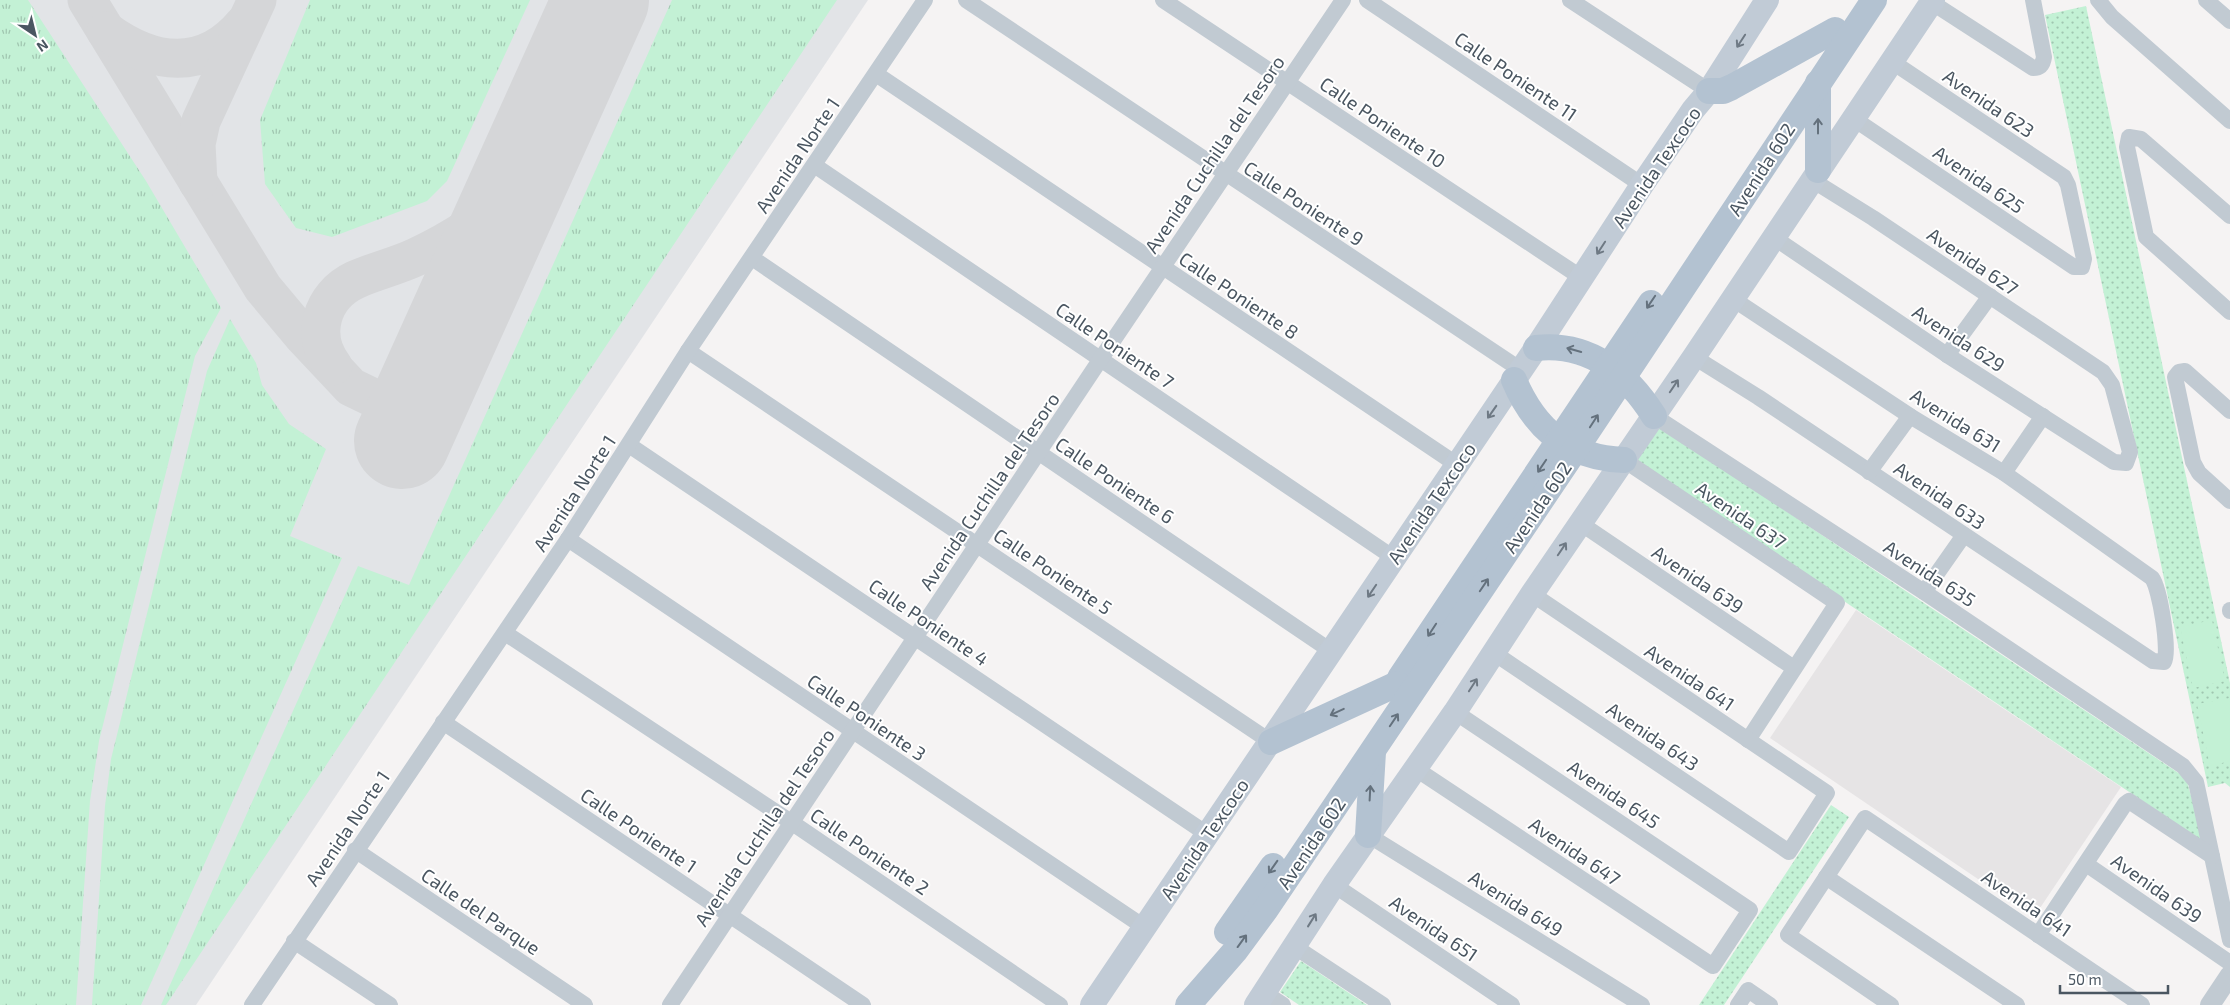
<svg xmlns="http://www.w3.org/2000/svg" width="2230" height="1005" font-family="'Exo 2',sans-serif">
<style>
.education{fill:#e6e4e5}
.airport{fill:#e2e4e7}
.grass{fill:url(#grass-tufts)}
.park{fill:url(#park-dots)}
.garden{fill:#c3f1d5}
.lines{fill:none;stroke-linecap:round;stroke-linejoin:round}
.taxiway{stroke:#d5d6d8;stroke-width:39}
.runway{stroke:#d5d6d8;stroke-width:96}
.minor{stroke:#c1cad2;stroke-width:16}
.tertiary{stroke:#c1cad2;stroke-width:20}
.secondary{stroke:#c1cbd6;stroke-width:24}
.primary{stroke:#b3c2d1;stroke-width:26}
.oneway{stroke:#6e7984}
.oneway2{stroke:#64717d}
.labels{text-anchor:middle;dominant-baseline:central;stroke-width:4;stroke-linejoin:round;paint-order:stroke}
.street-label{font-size:19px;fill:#4a5661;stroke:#fff}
</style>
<defs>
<pattern id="grass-tufts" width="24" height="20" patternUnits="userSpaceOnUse" patternTransform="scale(1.25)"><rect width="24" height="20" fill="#c3f1d5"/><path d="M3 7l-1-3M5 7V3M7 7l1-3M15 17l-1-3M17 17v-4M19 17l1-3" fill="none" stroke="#a0c6b0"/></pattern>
<pattern id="park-dots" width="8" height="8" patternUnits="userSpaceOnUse" patternTransform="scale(1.25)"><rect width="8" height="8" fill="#c3f1d5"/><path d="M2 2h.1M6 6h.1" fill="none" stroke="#a0c6b0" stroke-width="1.8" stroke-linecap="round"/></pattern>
</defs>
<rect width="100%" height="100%" fill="#f5f3f3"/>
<path class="education" d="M 1856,610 L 2121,787 L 2034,917 L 1770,738 Z"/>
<path class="airport" d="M 0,0 L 868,0 L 196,1005 L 0,1005 Z"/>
<g class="grass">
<path d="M 0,0 L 28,0 L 146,181 L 221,308 L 195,356 L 99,741 L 90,801 L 76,1005 L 0,1005 Z"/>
<path d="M 310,0 L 530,0 L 447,181 L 427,201 L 332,237 L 296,228 L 265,184 L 260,120 Z"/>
<path d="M 672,0 L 837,0 L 166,1005 L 161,1005 L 358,566 L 409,585 Z"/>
<path d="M 230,319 L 256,363 L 262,385 L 289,424 L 326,449 L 290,536 L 342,558 L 141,1005 L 92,1005 L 105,806 L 111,759 L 207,371 Z"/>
</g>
<g class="park">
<path d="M 2086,6 L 2230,683 L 2230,787 L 2225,783 L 2208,787 L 2045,15 Z"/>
<path d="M 1660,427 L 2186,778 L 2204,842 L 1636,462 Z"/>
<path d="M 1831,805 L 1849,817 L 1724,1005 L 1699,1005 Z"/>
<path d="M 1301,961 L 1367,1005 L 1299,1005 L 1280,992 Z"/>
</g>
<g class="garden">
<path d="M 2212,620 L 2225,681 L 2193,688 L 2180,627 Z"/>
<path d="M 2230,698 L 2230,761 L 2210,766 L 2197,704 Z"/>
</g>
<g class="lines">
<g class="taxiway">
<path d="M 87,0 L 263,288 L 304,337 L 351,387 L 413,417"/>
<path d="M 106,31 C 153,65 204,72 244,24"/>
<path d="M 198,182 L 196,144 L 201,121 L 257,0"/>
<path d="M 333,366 C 310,336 321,296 355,280 C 375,271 397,266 416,257 C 436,248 455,237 473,225 C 500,207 517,179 532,151"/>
</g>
<path class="runway" d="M 402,441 L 601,0"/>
<g class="minor">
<path d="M 966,0 L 1521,370"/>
<path d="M 1163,0 L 1582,278"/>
<path d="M 1367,0 L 1642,185"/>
<path d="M 1570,0 L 1709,91"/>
<path d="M 2098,0 L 2112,17 L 2230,121"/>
<path d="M 2206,0 L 2230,21"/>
<path d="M 1931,2 L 2033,68 C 2040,68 2043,64 2044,57 L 2033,0"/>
<path d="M 876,74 L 1456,464"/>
<path d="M 1854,119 L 2074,267 L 2082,267 L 2084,259 L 2068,185 L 2064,177 L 1891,61"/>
<path d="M 814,165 L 1394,558"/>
<path d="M 2230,216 L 2141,139 L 2129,137 L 2127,147 L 2146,237 L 2230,312"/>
<path d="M 1773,237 L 1947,355 L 2114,462 L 2126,463 L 2130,452 L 2112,385 L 2103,372 L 1873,218 L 1812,180"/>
<path d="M 752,258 L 1331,651"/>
<path d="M 688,351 L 1271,742"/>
<path d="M 1947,355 L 1990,296"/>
<path d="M 1694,357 L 1758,397 L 2153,661 L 2164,662 C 2170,652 2160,589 2152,578 L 2004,473 L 1910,416 L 1733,299"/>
<path d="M 2230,411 L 2185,371 L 2179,372 L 2175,377 L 2193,462 L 2199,473 L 2230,501"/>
<path d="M 1654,416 L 1924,592 L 2183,766 L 2196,782 L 2230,940"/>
<path d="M 629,445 L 1207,834"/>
<path d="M 1624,460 L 1837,603 L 1748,740"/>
<path d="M 1869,472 L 1910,416"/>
<path d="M 2004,473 L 2043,416"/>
<path d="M 1580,523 L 1794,668"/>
<path d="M 568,539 L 1144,927"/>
<path d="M 1924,592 L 1964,535"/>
<path d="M 2230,610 L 2230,611"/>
<path d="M 505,633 L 791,822 L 1060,1005"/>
<path d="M 1494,653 L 1789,852 L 1827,793 L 1532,594"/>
<path d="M 443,722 L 863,1005"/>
<path d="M 1416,769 L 1713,966 L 1750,910 L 1455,712"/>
<path d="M 1368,835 L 1642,1005"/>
<path d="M 355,850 L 585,1005"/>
<path d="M 2086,864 L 2230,963"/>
<path d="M 1826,877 L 2017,1005"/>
<path d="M 1334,885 L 1512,1005"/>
<path d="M 2038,935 L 2125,804 L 2129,801 L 2212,856"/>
<path d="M 294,941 L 390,1005"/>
<path d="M 1295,947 L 1383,1005"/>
<path d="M 1265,993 L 1283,1005"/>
<path d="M 252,1005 L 568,539 L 688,351 L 925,0"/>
<path d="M 670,1005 L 1100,360 L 1343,0"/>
<path d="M 1738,1005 L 1748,990 L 1770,1005"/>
<path d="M 1891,1005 L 1788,935 L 1865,818 L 2142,1005"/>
</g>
<path class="tertiary" d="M 2210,1005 L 2230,975"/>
<g class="secondary">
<path d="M 1092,1005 L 1536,348 L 1642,185 L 1693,110 L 1709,91 L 1767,0"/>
<path d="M 1256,1005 L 1334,885 L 1455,712 L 1532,594 L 1694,357 L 1933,0"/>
</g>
<g class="primary">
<path d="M 1818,83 L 1818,170"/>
<path d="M 1709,91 L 1723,91 L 1732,87 L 1835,30"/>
<path d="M 1536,348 C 1589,342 1627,373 1654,416"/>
<path d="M 1514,380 C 1535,430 1569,458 1624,460"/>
<path d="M 1400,678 L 1651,303"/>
<path d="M 1271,742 L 1397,684"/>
<path d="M 1368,835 L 1373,752"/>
<path d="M 1227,932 L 1273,866"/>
<path d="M 1188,1005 L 1235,951 L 1266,909 L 1575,450 L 1874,0"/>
</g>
</g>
<defs><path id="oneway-shaft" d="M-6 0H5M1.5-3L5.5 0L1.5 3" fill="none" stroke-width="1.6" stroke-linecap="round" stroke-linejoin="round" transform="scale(1.25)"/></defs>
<g class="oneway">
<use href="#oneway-shaft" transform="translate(1741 41) rotate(123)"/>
<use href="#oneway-shaft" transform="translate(1601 248) rotate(123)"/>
<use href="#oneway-shaft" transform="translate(1674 386) rotate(-56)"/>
<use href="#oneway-shaft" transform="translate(1492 412) rotate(125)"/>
<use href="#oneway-shaft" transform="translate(1562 549) rotate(-56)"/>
<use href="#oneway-shaft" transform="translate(1372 591) rotate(124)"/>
<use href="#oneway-shaft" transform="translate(1473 685) rotate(-57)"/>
<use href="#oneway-shaft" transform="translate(1312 920) rotate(-58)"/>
</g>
<g class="oneway2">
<use href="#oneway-shaft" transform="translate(1818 126) rotate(-90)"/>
<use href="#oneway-shaft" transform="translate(1651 302) rotate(124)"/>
<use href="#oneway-shaft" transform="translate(1574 350) rotate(-164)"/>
<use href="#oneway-shaft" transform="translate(1594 421) rotate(-57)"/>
<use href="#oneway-shaft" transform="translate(1542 466) rotate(124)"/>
<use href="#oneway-shaft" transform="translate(1484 585) rotate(-56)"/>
<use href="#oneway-shaft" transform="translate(1432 630) rotate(123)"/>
<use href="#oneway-shaft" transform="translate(1337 712) rotate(155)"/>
<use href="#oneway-shaft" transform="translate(1394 720) rotate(-56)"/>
<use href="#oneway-shaft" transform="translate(1370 793) rotate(-87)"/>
<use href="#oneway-shaft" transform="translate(1273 867) rotate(125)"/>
<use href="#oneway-shaft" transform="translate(1242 941) rotate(-54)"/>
</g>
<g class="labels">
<g class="street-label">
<text transform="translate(1516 76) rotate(34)">Calle Poniente 11</text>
<text transform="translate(1989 103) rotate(34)">Avenida 623</text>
<text transform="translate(1383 122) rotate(34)">Calle Poniente 10</text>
<text transform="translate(1214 154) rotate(-56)">Avenida Cuchilla del Tesoro</text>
<text transform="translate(797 155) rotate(-56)">Avenida Norte 1</text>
<text transform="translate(1656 167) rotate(-56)">Avenida Texcoco</text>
<text transform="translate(1761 169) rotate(-57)">Avenida 602</text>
<text transform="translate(1979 179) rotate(34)">Avenida 625</text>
<text transform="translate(1304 203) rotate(33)">Calle Poniente 9</text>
<text transform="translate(1973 261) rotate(34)">Avenida 627</text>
<text transform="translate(1239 295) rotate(34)">Calle Poniente 8</text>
<text transform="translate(1959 338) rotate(33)">Avenida 629</text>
<text transform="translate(1115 345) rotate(34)">Calle Poniente 7</text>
<text transform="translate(1956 420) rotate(32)">Avenida 631</text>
<text transform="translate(1115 480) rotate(34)">Calle Poniente 6</text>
<text transform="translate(989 491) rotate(-56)">Avenida Cuchilla del Tesoro</text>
<text transform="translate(574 493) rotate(-57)">Avenida Norte 1</text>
<text transform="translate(1940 495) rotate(34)">Avenida 633</text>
<text transform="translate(1431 503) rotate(-56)">Avenida Texcoco</text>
<text transform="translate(1537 507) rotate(-56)">Avenida 602</text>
<text transform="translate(1741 515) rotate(34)">Avenida 637</text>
<text transform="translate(1053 571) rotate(34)">Calle Poniente 5</text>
<text transform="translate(1930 573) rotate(33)">Avenida 635</text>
<text transform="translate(1698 579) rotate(34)">Avenida 639</text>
<text transform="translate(929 622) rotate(34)">Calle Poniente 4</text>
<text transform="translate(1690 677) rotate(34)">Avenida 641</text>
<text transform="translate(867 717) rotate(34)">Calle Poniente 3</text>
<text transform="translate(1653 736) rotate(34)">Avenida 643</text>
<text transform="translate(1614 794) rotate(34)">Avenida 645</text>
<text transform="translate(764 827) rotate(-56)">Avenida Cuchilla del Tesoro</text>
<text transform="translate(347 828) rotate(-56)">Avenida Norte 1</text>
<text transform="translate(639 830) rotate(34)">Calle Poniente 1</text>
<text transform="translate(1204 839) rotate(-56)">Avenida Texcoco</text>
<text transform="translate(1311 843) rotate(-56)">Avenida 602</text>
<text transform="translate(870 851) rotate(34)">Calle Poniente 2</text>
<text transform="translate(1575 851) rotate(34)">Avenida 647</text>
<text transform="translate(2157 888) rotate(35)">Avenida 639</text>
<text transform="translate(1516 903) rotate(32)">Avenida 649</text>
<text transform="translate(2027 903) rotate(34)">Avenida 641</text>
<text transform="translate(481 911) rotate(34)">Calle del Parque</text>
<text transform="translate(1434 928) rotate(34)">Avenida 651</text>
</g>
</g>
<g transform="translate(35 35) rotate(145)" stroke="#ffffff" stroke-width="4" paint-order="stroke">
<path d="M0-4L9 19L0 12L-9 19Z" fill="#4a5661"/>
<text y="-8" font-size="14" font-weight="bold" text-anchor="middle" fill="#4a5661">N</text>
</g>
<path d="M2060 985v8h108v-8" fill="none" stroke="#4a5661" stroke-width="2.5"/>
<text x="2068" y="985" font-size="15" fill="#4a5661" stroke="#ffffff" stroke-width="4" paint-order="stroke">50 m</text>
</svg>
